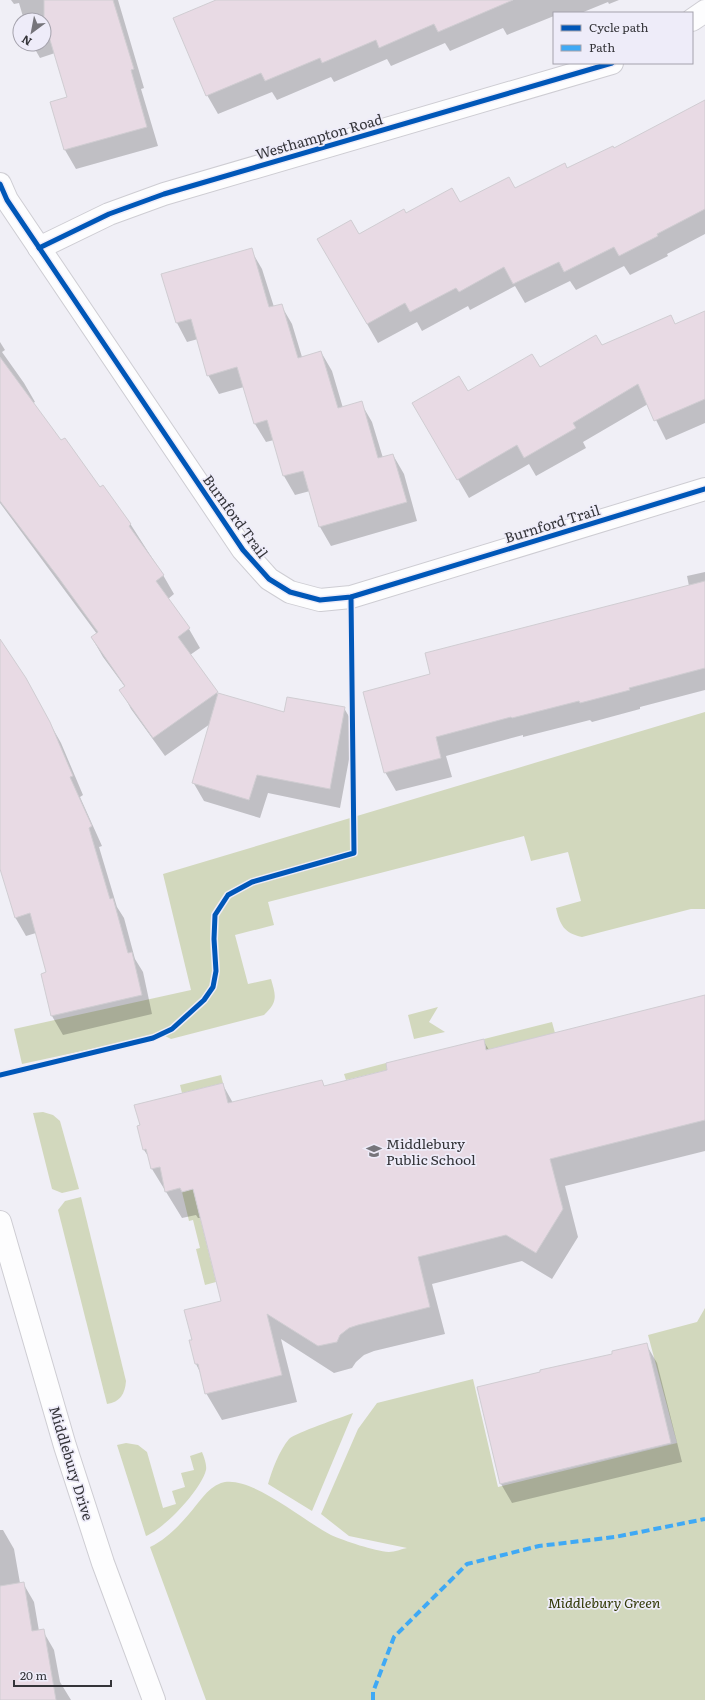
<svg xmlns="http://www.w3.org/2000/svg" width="705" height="1700" font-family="Literata,serif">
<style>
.green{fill:#d2d8bd}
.shadow{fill:#0003}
.building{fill:#e8dae4;stroke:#d0cdd2}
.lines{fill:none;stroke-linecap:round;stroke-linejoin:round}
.minor-casing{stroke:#cecdd3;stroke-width:24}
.tertiary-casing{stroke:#cecdd3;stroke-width:24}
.minor{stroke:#fdfdfe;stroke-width:22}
.tertiary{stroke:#fdfdfe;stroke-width:22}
.quiet{stroke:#3fa9f5;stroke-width:4;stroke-dasharray:8 4;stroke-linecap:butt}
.cycleway-casing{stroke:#eeecf9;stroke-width:8}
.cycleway{stroke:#0057b8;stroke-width:5}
.labels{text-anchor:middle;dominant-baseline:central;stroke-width:3.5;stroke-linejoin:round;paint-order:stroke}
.street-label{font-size:14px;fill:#343439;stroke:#eeecf9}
.poi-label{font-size:14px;fill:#343439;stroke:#eeecf9;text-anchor:start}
.park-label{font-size:14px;font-style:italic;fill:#303704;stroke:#eeecf9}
</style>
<rect width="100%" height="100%" fill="#f0eff6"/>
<g class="green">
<path d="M 705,712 L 705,909 L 691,909 L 582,937 C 564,933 560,925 556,908 L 581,901 L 568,852 L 531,861 L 524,836 L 268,902 L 274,925 L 235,935 L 248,984 L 271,979 C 276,996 278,1002 264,1015 L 171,1039 L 161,1034 L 22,1064 L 14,1029 L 191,990 L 163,874 Z"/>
<path d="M 438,1007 L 429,1022 L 445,1032 L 414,1039 L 408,1015 Z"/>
<path d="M 552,1022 L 555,1033 L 486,1050 L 484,1039 Z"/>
<path d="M 386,1063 L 387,1070 L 346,1080 L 344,1074 Z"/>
<path d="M 221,1075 L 223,1083 L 182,1093 L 180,1085 Z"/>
<path d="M 43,1112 L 53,1115 L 60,1121 L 79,1189 L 62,1193 L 52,1189 L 33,1113 Z"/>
<path d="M 193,1189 L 216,1282 L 205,1285 L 196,1249 L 200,1248 L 193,1220 L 189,1221 L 182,1192 Z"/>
<path d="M 81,1197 L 126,1381 C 125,1394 120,1402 107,1404 L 58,1210 L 65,1201 Z"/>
<path d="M 705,1308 L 705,1700 L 206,1700 L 150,1547 C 165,1540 178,1527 189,1514 C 199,1503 206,1489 221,1483 C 249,1473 305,1522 331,1535 C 345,1541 374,1551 389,1552 C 395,1552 401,1549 407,1548 L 349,1536 L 321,1514 L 358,1429 L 377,1403 L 473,1379 L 498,1487 L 677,1443 L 648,1335 L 697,1322 Z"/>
<path d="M 353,1413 L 312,1511 L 268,1484 C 272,1470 279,1451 289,1439 C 297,1432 340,1418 353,1413 Z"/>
<path d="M 126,1443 L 138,1445 L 147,1452 L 163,1508 L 176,1504 L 172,1491 L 185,1487 L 181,1473 L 194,1470 L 190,1456 L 202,1452 C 204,1457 207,1465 206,1470 C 201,1490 164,1529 146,1536 L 117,1445 Z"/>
</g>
<g class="shadow">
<path d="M 11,0 L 118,0 L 144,88 L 141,89 L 158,146 L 76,169 L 65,150 L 51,103 L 69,98 L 55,53 L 40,58 L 32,44 L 44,44 L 44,20 L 24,20 L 19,3 L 14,4 Z"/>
<path d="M 219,0 L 619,0 L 609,4 L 608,2 L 581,13 L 554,13 L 554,16 L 507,35 L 503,28 L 450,51 L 445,43 L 391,66 L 387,59 L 334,82 L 331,77 L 277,100 L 272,92 L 218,114 L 207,95 Z"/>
<path d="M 705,101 L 705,234 L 667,254 L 668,256 L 630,275 L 624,266 L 576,290 L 570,281 L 525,303 L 515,286 L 470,310 L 468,306 L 422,331 L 417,322 L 378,343 L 318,239 L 359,235 L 405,214 L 460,203 L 515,189 L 567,170 L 614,149 Z"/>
<path d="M 251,250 L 262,269 L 274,307 L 281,305 L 292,324 L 302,357 L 321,352 L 332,371 L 343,408 L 361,403 L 372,422 L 383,458 L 393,455 L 404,474 L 417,521 L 331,546 L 320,527 L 310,491 L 295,495 L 284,476 L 274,440 L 266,442 L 255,424 L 244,387 L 219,394 L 208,375 L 198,339 L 187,342 L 177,323 L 163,275 Z"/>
<path d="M 705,312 L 705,423 L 666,440 L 648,404 L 583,442 L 586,448 L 536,476 L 529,464 L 469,498 L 414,404 L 468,392 L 602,346 L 675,325 Z"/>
<path d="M 0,342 L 5,350 L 2,352 L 24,383 L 35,402 L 33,403 L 61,442 L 99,488 L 102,486 L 131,525 L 163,575 L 174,594 L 168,599 L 189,629 L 200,648 L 190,655 L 219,696 L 285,713 L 344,708 L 355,727 L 340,808 L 268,793 L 260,818 L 204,801 L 193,782 L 210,724 L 165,756 L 131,709 L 121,690 L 125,687 L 103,657 L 92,638 L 97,634 L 0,503 Z"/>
<path d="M 705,572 L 705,690 L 640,707 L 640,709 L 592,722 L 590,720 L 523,737 L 523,735 L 446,756 L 452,777 L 396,791 L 385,772 L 432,675 L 689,586 L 687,576 Z"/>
<path d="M 0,641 L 25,679 L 61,743 L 83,795 L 80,797 L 102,846 L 99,847 L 117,907 L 124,918 L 135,959 L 143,972 L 152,1014 L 63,1035 L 52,1016 L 42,974 L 47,973 L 36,933 L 26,936 L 15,917 L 0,850 Z"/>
<path d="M 705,996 L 705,1151 L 565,1186 L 578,1237 L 552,1279 L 522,1261 L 432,1284 L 445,1334 L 374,1351 L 364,1355 L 356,1362 L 352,1368 L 334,1373 L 281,1339 L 297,1402 L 222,1420 L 206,1393 L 201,1374 L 196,1364 L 190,1341 L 193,1340 L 222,1302 L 201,1218 L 198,1218 L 196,1215 L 182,1218 L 152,1169 L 150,1159 L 144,1150 L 139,1126 L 223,1085 L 233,1103 L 324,1087 L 389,1071 L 483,1040 L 489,1050 Z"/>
<path d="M 646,1344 L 657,1363 L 682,1462 L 512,1503 L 501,1484 L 478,1387 L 613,1355 Z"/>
<path d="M 0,1530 L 3,1530 L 14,1549 L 20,1583 L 23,1583 L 34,1602 L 39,1631 L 43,1631 L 54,1650 L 60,1682 L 71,1700 L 0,1700 Z"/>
</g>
<g class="building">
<path d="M 44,0 L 113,0 L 134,69 L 131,70 L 147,127 L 64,150 L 50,102 L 67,97 L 44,20 Z"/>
<path d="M 216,0 L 513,0 L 438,32 L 434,24 L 379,48 L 376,40 L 322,63 L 320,58 L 265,81 L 261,73 L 206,96 L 173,18 Z"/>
<path d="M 705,100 L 705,209 L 657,234 L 658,236 L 619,256 L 614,247 L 564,272 L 559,262 L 513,284 L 504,267 L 459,292 L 456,288 L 410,312 L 405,303 L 367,324 L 317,239 L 351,220 L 359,234 L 404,209 L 406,213 L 452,188 L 460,202 L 509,177 L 515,188 L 565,163 L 567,168 L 613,146 L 614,148 Z"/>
<path d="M 252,248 L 269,307 L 282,304 L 298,358 L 321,351 L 338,408 L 362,401 L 378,458 L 393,454 L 407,502 L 319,527 L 303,471 L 283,476 L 267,420 L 254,424 L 237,367 L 207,376 L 191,319 L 176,323 L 161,274 Z"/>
<path d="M 705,311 L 705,399 L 654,421 L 638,384 L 573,423 L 576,428 L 524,458 L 517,445 L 457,480 L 412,403 L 459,376 L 468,391 L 532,354 L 540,367 L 596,335 L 602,345 L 671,315 L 675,324 Z"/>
<path d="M 0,357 L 61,440 L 65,438 L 100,487 L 103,485 L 131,524 L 129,526 L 164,575 L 156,581 L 190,628 L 178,637 L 218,692 L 153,738 L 119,690 L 125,686 L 91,637 L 98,632 L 58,577 L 0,501 Z"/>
<path d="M 705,581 L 705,668 L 629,688 L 630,690 L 580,703 L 579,701 L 512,718 L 511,717 L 436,737 L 441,758 L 384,773 L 363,692 L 430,674 L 425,653 Z"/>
<path d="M 0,639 L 26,678 L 50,722 L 73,776 L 70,777 L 92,826 L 89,828 L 110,899 L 113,898 L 128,953 L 132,952 L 142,995 L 51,1016 L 41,974 L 46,972 L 30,913 L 15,918 L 0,869 Z"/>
<path d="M 218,693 L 284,712 L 287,697 L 345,707 L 330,789 L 257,775 L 249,800 L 192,783 Z"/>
<path d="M 705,995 L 705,1120 L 550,1159 L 563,1209 L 536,1253 L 506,1235 L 418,1257 L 430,1307 L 358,1325 L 349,1328 L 340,1335 L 337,1342 L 318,1346 L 267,1314 L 282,1375 L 205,1394 L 198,1364 L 195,1364 L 189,1340 L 192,1340 L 184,1310 L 221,1301 L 193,1189 L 182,1192 L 180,1188 L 165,1192 L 160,1167 L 151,1169 L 146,1149 L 143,1150 L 137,1126 L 140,1125 L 134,1105 L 223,1083 L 228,1103 L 322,1080 L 324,1086 L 387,1070 L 386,1063 L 484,1039 L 486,1050 Z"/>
<path d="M 647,1343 L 671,1443 L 500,1484 L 477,1387 L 540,1372 L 540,1370 L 612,1354 L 612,1351 Z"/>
<path d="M 24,1582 L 32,1631 L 44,1629 L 56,1700 L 0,1700 L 0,1586 Z"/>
</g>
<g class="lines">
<g class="minor-casing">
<g id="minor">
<path d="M 692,20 L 705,11"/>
<path d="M 0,184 L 7,200 L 243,550 L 269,579 L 290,592 L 320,600 L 351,597 L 705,489"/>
<path d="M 39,248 L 109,214 L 164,194 L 612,63"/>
</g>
</g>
<g class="tertiary-casing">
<path id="tertiary" d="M 0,1222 L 65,1446 L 103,1563 L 154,1700"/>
</g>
<use href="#minor" class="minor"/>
<use href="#tertiary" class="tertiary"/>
<path class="quiet" d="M 373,1700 L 373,1692 L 394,1637 L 467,1564 L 539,1546 L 615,1537 L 705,1519"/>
<g class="cycleway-casing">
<g id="cycleway">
<path d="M 0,184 L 7,200 L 243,550 L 269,579 L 290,592 L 320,600 L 351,597 L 705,489"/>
<path d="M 39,248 L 109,214 L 164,194 L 612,63"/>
<path d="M 0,1075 L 153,1038 L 172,1029 L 204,1000 L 213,987 L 216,971 L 214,939 L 215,915 L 228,895 L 252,882 L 354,853 L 351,597"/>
</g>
</g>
<use href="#cycleway" class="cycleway"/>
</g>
<defs>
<g id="school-bare" transform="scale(1.2)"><path d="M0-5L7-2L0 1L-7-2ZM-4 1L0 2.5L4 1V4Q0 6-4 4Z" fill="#76757b" stroke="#eeecf9" stroke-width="2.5" paint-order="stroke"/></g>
</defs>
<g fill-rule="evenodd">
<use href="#school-bare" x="374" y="1151"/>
</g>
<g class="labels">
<g class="street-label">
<text transform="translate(319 136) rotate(-16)">Westhampton Road</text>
<text transform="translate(236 516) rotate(54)">Burnford Trail</text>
<text transform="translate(552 523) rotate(-17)">Burnford Trail</text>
<text transform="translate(72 1463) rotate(73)">Middlebury Drive</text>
</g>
<g class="poi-label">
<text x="386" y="1143">Middlebury<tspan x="386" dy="16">Public School</tspan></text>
</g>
<g class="park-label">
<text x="604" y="1602">Middlebury Green</text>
</g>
</g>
<rect x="553" y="12" width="140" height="52" fill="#eeecf9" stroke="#a4a2ac"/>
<rect x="561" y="25" width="20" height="6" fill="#0057b8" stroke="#a4a2ac"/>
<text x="589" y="32" font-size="12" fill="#343439">Cycle path</text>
<rect x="561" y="45" width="20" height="6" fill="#3fa9f5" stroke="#a4a2ac"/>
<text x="589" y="52" font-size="12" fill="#343439">Path</text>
<g transform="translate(32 32) rotate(212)"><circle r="19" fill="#eeecf9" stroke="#a4a2ac"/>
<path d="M0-3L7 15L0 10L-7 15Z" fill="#76757b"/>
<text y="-6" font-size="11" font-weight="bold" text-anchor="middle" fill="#343439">N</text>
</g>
<path d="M14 1680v6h97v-6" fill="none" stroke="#343439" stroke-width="2"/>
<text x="20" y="1680" font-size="12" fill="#343439" stroke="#eeecf9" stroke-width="3" paint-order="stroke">20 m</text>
</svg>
